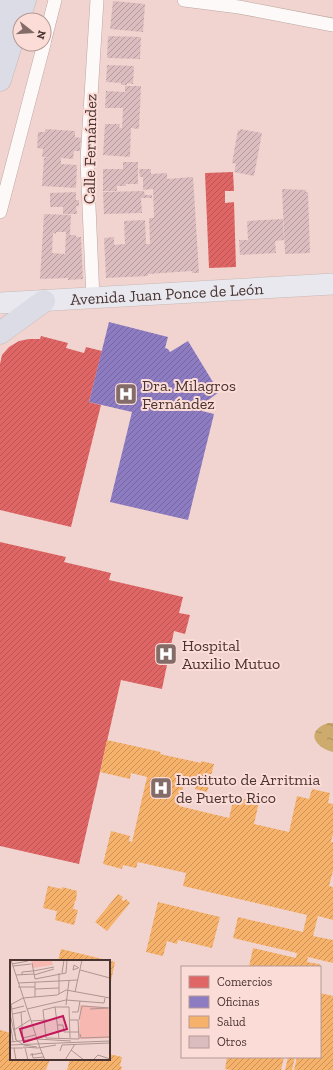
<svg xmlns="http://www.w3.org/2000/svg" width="333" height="1070" font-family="'Zilla Slab',serif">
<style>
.water{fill:url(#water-ripples)}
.shops{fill:url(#shops-hatch)}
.offices{fill:url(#offices-hatch)}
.health{fill:url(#health-hatch)}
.building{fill:url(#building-hatch);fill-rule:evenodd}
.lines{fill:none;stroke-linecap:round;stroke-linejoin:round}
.street-casing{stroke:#bca6a2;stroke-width:14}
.primary-casing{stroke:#c8b8b5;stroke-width:22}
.highway-casing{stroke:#c8b8b5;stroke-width:23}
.street{stroke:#fdf9f8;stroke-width:13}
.primary{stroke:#e8e8ee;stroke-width:21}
.highway{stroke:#dcdce6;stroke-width:22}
.labels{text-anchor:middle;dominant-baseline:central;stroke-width:4;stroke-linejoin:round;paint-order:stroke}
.street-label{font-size:16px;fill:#493431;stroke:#fcdcd7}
.poi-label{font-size:16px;fill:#493431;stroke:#fcdcd7;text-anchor:start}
.inset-road{fill:none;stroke:#ae9490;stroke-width:1}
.view{fill:#c2185b;fill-opacity:0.15;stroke:#c2185b;stroke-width:2}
.inset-edge{fill:none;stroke:#493431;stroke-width:2}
</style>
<defs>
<pattern id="water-ripples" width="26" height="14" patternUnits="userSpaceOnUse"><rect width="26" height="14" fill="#cdab6d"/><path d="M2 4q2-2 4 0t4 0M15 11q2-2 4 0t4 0" fill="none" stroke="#a88c5a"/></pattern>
<pattern id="shops-hatch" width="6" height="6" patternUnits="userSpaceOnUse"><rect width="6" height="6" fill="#e06666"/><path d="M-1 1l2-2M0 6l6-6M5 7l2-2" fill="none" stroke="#b85555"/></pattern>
<pattern id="offices-hatch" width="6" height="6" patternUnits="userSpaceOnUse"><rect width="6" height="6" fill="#8e7cc3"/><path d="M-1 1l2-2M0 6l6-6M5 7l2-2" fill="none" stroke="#76669f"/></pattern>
<pattern id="health-hatch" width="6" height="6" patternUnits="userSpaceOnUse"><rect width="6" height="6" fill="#f6b26b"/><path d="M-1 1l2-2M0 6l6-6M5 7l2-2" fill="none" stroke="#c99259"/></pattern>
<pattern id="building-hatch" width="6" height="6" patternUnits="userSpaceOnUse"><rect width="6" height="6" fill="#dcbdbf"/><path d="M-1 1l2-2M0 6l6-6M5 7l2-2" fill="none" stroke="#b49a9c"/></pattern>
</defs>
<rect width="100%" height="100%" fill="#f1d4cf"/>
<path class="water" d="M 328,723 L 333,723 L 333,752 C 314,747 305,731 328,723 Z"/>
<g class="shops">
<path d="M 233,172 L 234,191 L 225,191 L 225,203 L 234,202 L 236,267 L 209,268 L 205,173 Z"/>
<path d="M 41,336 L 68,343 L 66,348 L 84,353 L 86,347 L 102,351 L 89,402 L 101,405 L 71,527 L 0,510 L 0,364 L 2,355 L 9,347 L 19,341 L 29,339 L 40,339 Z"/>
<path d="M 0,542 L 66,557 L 64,562 L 111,573 L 109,580 L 183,597 L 179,613 L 190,615 L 185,634 L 174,631 L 162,689 L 121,680 L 79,864 L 0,846 Z"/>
</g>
<path class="offices" d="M 109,322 L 168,337 L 165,348 L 168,349 L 170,352 L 188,341 L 219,392 L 203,404 L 204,406 L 202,411 L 214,414 L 188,520 L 110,502 L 132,412 L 89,402 Z"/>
<g class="health">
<path d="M 107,740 L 161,752 L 160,754 L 201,763 L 201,761 L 214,764 L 207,792 L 195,789 L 196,786 L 184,783 L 179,806 L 229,818 L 234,797 L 259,802 L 254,824 L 289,832 L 297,796 L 309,799 L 312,789 L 330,793 L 328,803 L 333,804 L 333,834 L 331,842 L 333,842 L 333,871 L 329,886 L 333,887 L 333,920 L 318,916 L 313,936 L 333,940 L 333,963 L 308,957 L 307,962 L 319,964 L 321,966 L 321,970 L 320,972 L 320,967 L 249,967 L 253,948 L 296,958 L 297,953 L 233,938 L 238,917 L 303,932 L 307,915 L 183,886 L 186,873 L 138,862 L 136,868 L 123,865 L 122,869 L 103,864 L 111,831 L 130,836 L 129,841 L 132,842 L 147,777 L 131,773 L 130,779 L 100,772 Z"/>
<path d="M 48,886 L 62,889 L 62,887 L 77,891 L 76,901 L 75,901 L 73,909 L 78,910 L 74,925 L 55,920 L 57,911 L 43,908 Z"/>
<path d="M 118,894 L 123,897 L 121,899 L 124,901 L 126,899 L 130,903 L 107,931 L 95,922 Z"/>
<path d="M 158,902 L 220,917 L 212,948 L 178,940 L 177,944 L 167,941 L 163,956 L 146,952 Z"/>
<path d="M 61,949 L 115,962 L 110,986 L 109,961 L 58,961 Z"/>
<path d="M 320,993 L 333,996 L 333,1070 L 294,1070 L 297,1057 L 320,1057 Z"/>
<path d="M 0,1030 L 11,1033 L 11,1059 L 50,1059 L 46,1070 L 0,1070 Z"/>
<path d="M 109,1054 L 122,1057 L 120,1066 L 122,1067 L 121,1070 L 67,1070 L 70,1059 L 109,1059 Z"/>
<path d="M 227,1057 L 284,1057 L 281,1070 L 231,1070 L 225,1069 Z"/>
<path d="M 288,1057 L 295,1057 L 292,1070 L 285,1070 Z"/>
</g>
<g class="building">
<path d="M 113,1 L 145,4 L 143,32 L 110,29 Z"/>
<path d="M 108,36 L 141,37 L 140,59 L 107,58 Z"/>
<path d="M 107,65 L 134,66 L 133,84 L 127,83 L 127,85 L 121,85 L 121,83 L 106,82 Z"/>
<path d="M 125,86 L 141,86 L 139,129 L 131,128 L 130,157 L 103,155 L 105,124 L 120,124 L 119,128 L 122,128 L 123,108 L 105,108 L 106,91 L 125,92 Z"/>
<path d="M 45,129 L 75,131 L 75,137 L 81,138 L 80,151 L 74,151 L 73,159 L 61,158 L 61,164 L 77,165 L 76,188 L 42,186 L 44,158 L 51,158 L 42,157 L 43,149 L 37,148 L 38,132 L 45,132 Z"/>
<path d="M 240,129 L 262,133 L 254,176 L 234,172 L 236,164 L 232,163 L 238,130 L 240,131 Z"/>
<path d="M 123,162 L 138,162 L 138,184 L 126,184 L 126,186 L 117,186 L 117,191 L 103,191 L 103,169 L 123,169 Z"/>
<path d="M 139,169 L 151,169 L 151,174 L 167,173 L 167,179 L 193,177 L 199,273 L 192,273 L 192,271 L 148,274 L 148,276 L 106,278 L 104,238 L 114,237 L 114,245 L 125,244 L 124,221 L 145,220 L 146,244 L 150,244 L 149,218 L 154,218 L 153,189 L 143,190 L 143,177 L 140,177 Z"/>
<path d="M 282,189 L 306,190 L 306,192 L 308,192 L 310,253 L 285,254 Z"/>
<path d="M 144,191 L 145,195 L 152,195 L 152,198 L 141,198 L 142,213 L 104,214 L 103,192 Z"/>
<path d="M 76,192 L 76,200 L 79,200 L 79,206 L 76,206 L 77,214 L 63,214 L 63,207 L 50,207 L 50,193 Z"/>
<path d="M 44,214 L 71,215 L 70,235 L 76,235 L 76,237 L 81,237 L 83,279 L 68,280 L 68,278 L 40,279 ZM 56,232 L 66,232 L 65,254 L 52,253 L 53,233 L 56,234 Z"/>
<path d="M 283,219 L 284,240 L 275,241 L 276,253 L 240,255 L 239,240 L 248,240 L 247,221 Z"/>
</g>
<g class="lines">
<g class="street-casing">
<g id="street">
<path d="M 184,0 L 239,7 L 333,25"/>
<path d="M 44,43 L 55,0"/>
<path d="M 0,212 L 44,44"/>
<path d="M 93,299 L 87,160 L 97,0"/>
</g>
</g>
<g class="primary-casing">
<g id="primary">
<path id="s1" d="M 0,303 L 333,284"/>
</g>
</g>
<g class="highway-casing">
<g id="highway">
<path d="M 1,33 L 9,0"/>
<path d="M 0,80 L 25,0"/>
<path d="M 0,333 L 44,301"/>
</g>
</g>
<use href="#street" class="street"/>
<use href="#primary" class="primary"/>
<use href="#highway" class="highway"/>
</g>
<defs>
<g id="hospital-square" transform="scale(1.15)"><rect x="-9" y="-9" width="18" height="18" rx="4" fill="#846c68" stroke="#fcdcd7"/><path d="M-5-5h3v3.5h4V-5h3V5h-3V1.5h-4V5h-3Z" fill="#fff"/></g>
</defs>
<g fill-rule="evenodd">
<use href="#hospital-square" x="126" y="394"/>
<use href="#hospital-square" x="166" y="654"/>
<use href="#hospital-square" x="161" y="788"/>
</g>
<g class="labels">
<g class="street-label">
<text transform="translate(90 149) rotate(-89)">Calle Fernández</text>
<text stroke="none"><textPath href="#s1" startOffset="167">Avenida Juan Ponce de León</textPath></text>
</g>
<g class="poi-label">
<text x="142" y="385">Dra. Milagros<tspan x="142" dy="18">Fernández</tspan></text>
<text x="182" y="645">Hospital<tspan x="182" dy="18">Auxilio Mutuo</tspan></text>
<text x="176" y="779">Instituto de Arritmia<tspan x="176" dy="18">de Puerto Rico</tspan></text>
</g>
</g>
<g transform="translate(10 960)">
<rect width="100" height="100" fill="#f1d4cf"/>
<path d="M 21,0 L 42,0 L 43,5 L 23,8 Z" fill="#f6b8b0"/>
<path d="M 70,45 L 100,48 L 100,78 L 69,79 Z" fill="#f6b8b0"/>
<path class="inset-road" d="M 1,0 L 30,88M 22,3 L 25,19 L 56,13 L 57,0M 2,4 L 18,1M 3,6 L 21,4M 68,8 L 63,10 L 64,5 L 69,8M 70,10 L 100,18M 23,11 L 44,7M 52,13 L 54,0M 6,15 L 24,14M 12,15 L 12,12 L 23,11M 24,15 L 44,9M 25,22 L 25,37M 8,23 L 68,20M 8,27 L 25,27M 25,29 L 49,28M 65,32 L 72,0M 49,34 L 49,13M 1,44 L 6,80M 0,45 L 13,38 L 47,35 L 56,30 L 100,38M 56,45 L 59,21M 45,47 L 59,47 L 60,78M 2,49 L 14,46M 17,49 L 56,40 L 94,43 L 95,38M 80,49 L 98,48M 11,52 L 13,80M 62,52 L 68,52 L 70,41M 0,54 L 6,80 L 14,85 L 27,87M 3,54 L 16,51M 69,60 L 72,46 L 100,48M 21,61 L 37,60M 0,62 L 3,81M 48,65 L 53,65 L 54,72 L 69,72M 4,70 L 20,60M 70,74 L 71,78 L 99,77M 13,78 L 25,75M 49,78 L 45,47 L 33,50 L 36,78 L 69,79 L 68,60 L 60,60M 0,82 L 27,79 L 61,81M 0,85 L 100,81M 13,87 L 28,88 L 46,85M 0,88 L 13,88M 4,88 L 6,100M 15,88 L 18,100M 30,88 L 35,100M 61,90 L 74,100M 50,91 L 52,85 L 100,83M 22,93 L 23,98 L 34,97M 20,95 L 32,93M 55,100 L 65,84M 83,100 L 88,95 L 100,99"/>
<path class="view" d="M 53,56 L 57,69 L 14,82 L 10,69 Z"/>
<rect width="100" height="100" class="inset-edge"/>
</g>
<rect x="181" y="966" width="140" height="92" fill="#fcdcd7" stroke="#b49995"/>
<rect x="189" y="976" width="20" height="12" fill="#e06666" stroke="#b49995"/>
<text x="217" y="986" font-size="12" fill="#493431">Comercios</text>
<rect x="189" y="996" width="20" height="12" fill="#8e7cc3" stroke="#b49995"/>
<text x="217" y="1006" font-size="12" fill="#493431">Oficinas</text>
<rect x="189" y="1016" width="20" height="12" fill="#f6b26b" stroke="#b49995"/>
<text x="217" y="1026" font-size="12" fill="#493431">Salud</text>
<rect x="189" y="1036" width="20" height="12" fill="#dcbdbf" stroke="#b49995"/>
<text x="217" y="1046" font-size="12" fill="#493431">Otros</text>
<g transform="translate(32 32) rotate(107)"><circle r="19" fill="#fcdcd7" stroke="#b49995"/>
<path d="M0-3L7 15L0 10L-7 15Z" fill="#846c68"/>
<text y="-6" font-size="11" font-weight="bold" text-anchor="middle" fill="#493431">N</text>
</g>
</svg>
